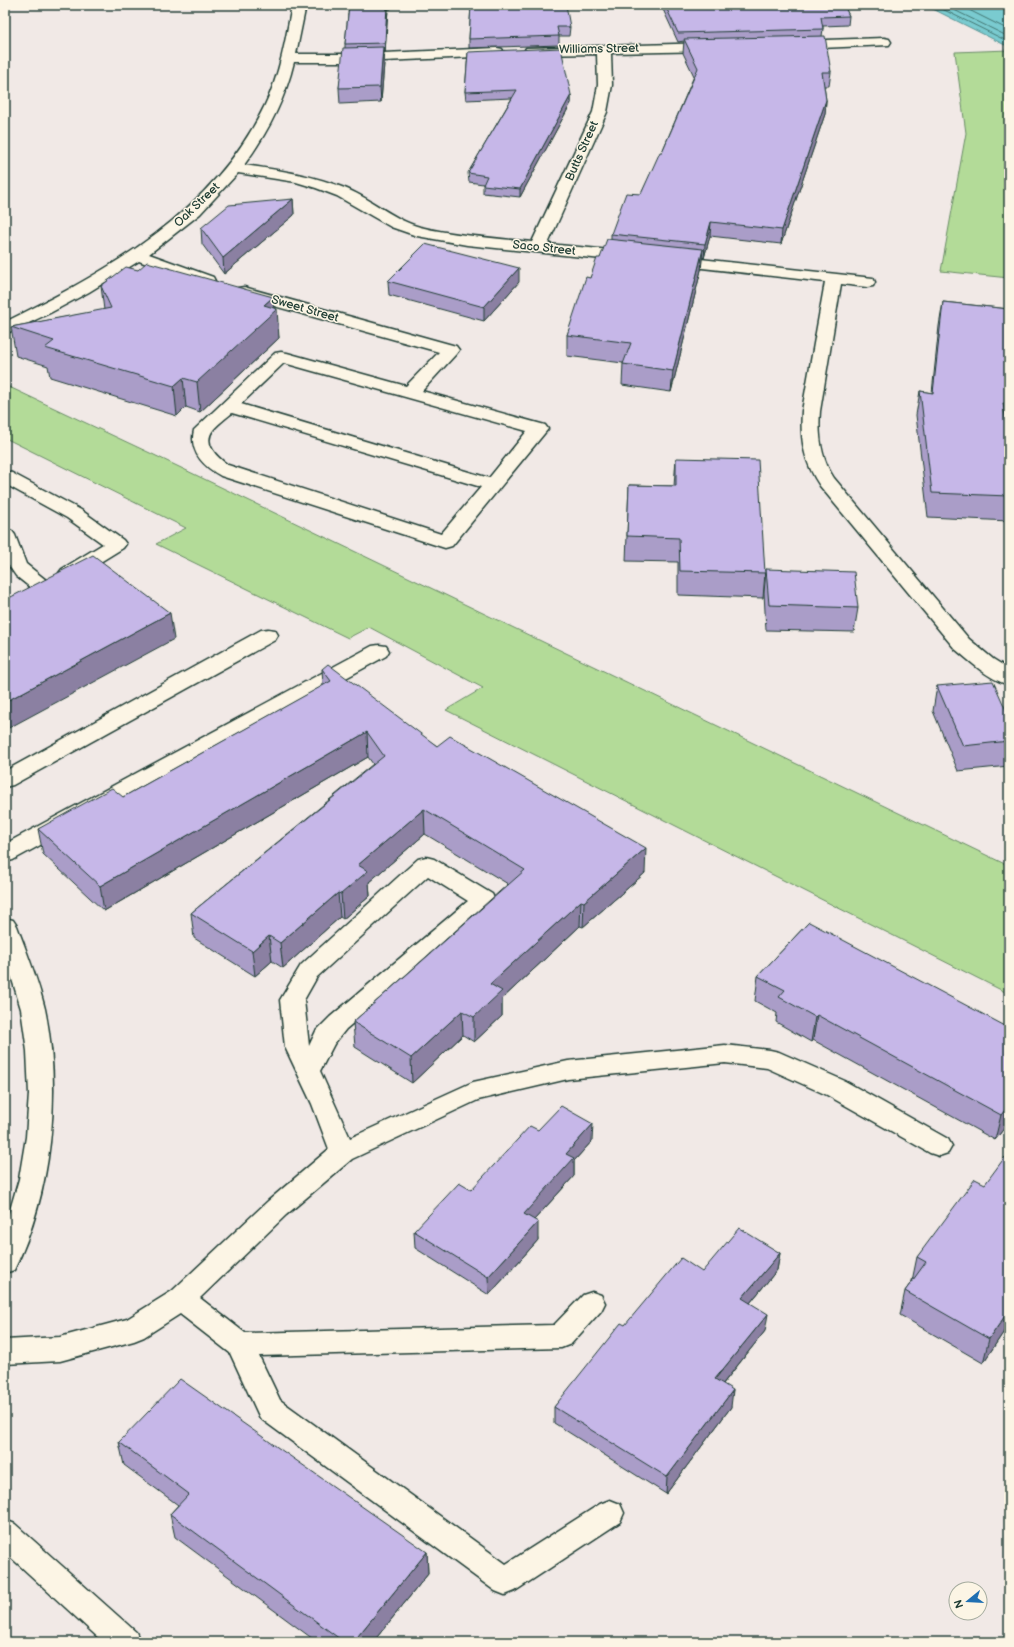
<svg xmlns="http://www.w3.org/2000/svg" width="1014" height="1647" font-family="'Balsamiq Sans',sans-serif">
<style>
.green{fill:#b3db98;stroke:#698c66}
.water{fill:#7acbd0;stroke:#569292}
.lines{fill:none;stroke-linecap:round;stroke-linejoin:round}
.shore{stroke:#437672;stroke-width:1}
.minor-casing{stroke:#1f3d34;stroke-width:3}
.minor{fill:#fcf5e5;fill-rule:evenodd}
.wall{fill:#aa9dc8;stroke:#1f3d34}
.shaded-wall{fill:#8b80a2;stroke:#1f3d34}
.building{fill:#c6b7e8;stroke:#1f3d34}
.labels{text-anchor:middle;dominant-baseline:central;stroke-width:3;stroke-linejoin:round;paint-order:stroke}
.far-street-label{font-size:12px;fill:#1f3d34;stroke:#fcf5e5}
</style>
<rect width="100%" height="100%" fill="#f1e9e6"/>
<filter id="ink" filterUnits="userSpaceOnUse"><feTurbulence type="fractalNoise" baseFrequency=".025" numOctaves="2"/><feDisplacementMap in="SourceGraphic" scale="8" xChannelSelector="R" yChannelSelector="G"/><feConvolveMatrix kernelMatrix="1 2 1 2 8 2 1 2 1" color-interpolation-filters="sRGB"/></filter>
<g filter="url(#ink)">
<g class="green">
<path d="M 1009,50 L 1009,278 L 941,271 L 966,133 L 955,52 Z"/>
<path d="M 5,385 L 150,453 L 1009,866 L 1009,994 L 446,710 L 483,688 L 369,627 L 348,638 L 156,544 L 186,528 L 5,438 Z"/>
</g>
<path class="water" d="M 925,5 L 1009,5 L 1009,47 Z"/>
<g class="lines">
<g class="shore">
<path d="M 934,5 L 1009,42"/>
<path d="M 944,5 L 1009,37"/>
<path d="M 959,5 L 1009,30"/>
</g>
<g class="minor-casing">
<g id="minor">
<path d="M 292,5 L 306,5 L 296,54 L 361,54 L 497,48 L 502,49 L 504,52 L 502,55 L 497,56 L 361,62 L 294,62 C 285,100 267,134 244,165 C 279,170 314,175 347,189 C 373,200 394,220 420,227 C 457,236 495,238 532,242 L 593,112 L 598,85 L 597,54 L 531,55 L 526,54 L 524,51 L 526,48 L 713,43 L 718,44 L 720,47 L 718,50 L 713,51 L 611,53 L 612,85 L 607,112 L 548,244 L 631,252 L 637,254 L 639,257 L 637,260 L 631,262 L 467,245 L 417,236 L 391,227 L 337,196 L 316,188 L 296,182 L 238,173 L 200,214 L 149,254 L 213,277 L 215,281 L 213,285 L 207,286 L 201,285 L 139,261 L 89,292 L 50,313 L 5,334 L 5,322 C 109,271 213,213 265,105 C 280,74 286,38 292,5 Z"/>
<path d="M 884,38 L 889,39 L 891,42 L 889,45 L 797,49 L 792,48 L 790,45 L 792,42 L 797,41 Z"/>
<path d="M 673,256 L 873,278 L 875,282 L 873,286 L 867,287 L 841,284 L 820,411 C 818,434 821,459 834,478 L 969,639 L 993,659 L 1009,669 L 1009,685 C 988,679 971,662 955,649 L 820,486 C 804,462 800,440 802,411 L 825,282 L 667,264 L 665,261 L 667,258 Z"/>
<path d="M 244,287 L 456,346 L 459,350 L 456,354 L 422,391 L 545,425 L 548,429 L 452,546 L 445,548 L 221,476 C 203,466 189,452 194,430 L 275,353 L 281,352 L 287,353 L 406,386 L 439,352 L 238,296 L 236,292 L 238,288 ZM 284,363 L 527,431 L 489,478 L 241,404 ZM 232,413 L 481,487 L 441,534 L 228,465 C 218,458 202,444 213,430 C 218,424 226,418 232,413 Z"/>
<path d="M 5,471 L 12,473 L 81,510 L 123,540 L 126,544 L 123,548 L 76,577 L 69,579 L 62,577 L 59,573 L 62,569 L 103,544 L 67,518 L 5,484 Z"/>
<path d="M 5,529 L 12,531 L 15,535 L 26,564 L 51,584 L 54,588 L 51,592 L 12,619 L 5,621 L 5,606 L 31,588 L 16,576 L 5,560 Z"/>
<path d="M 268,629 L 275,630 L 278,635 L 275,640 L 13,785 L 5,787 L 5,771 L 261,630 Z"/>
<path d="M 379,645 L 386,646 L 389,651 L 386,656 L 13,860 L 5,862 L 5,844 L 372,646 Z"/>
<path d="M 426,857 L 434,859 L 492,894 L 495,900 L 492,906 L 346,1029 L 334,1044 L 320,1071 L 350,1138 L 473,1082 L 568,1061 L 725,1045 L 770,1050 L 779,1052 L 845,1081 L 948,1139 L 952,1146 L 948,1153 L 939,1156 L 930,1153 L 827,1095 L 767,1068 L 725,1063 L 568,1079 L 478,1100 L 352,1159 L 286,1215 L 200,1298 L 245,1333 L 554,1325 L 583,1295 L 592,1292 L 601,1295 L 605,1303 L 601,1311 L 571,1344 L 561,1348 L 259,1356 L 280,1400 L 506,1564 L 600,1504 L 610,1500 L 620,1504 L 624,1513 L 620,1522 L 515,1591 L 505,1595 L 495,1591 L 260,1418 L 230,1353 L 180,1314 L 144,1337 L 134,1341 L 60,1361 L 5,1364 L 5,1340 L 60,1337 L 127,1319 L 172,1291 L 268,1201 L 329,1149 L 312,1104 L 285,1047 L 280,1000 L 301,965 L 418,859 ZM 428,876 L 468,901 L 330,1017 L 316,1031 L 309,1046 L 304,1000 L 317,977 Z"/>
<path d="M 5,918 L 13,920 L 17,926 C 27,953 38,980 45,1009 C 62,1091 52,1194 14,1270 L 5,1273 L 5,1227 L 19,1179 L 26,1137 L 29,1094 L 27,1051 L 21,1009 L 5,956 Z"/>
<path d="M 5,1520 L 15,1524 L 136,1632 L 140,1642 L 103,1642 L 5,1552 Z"/>
</g>
</g>
<use href="#minor" class="minor"/>
</g>
<g class="wall">
<path d="M 349,5 L 391,5 L 391,9 L 388,9 L 385,52 L 384,52 L 384,63 L 381,102 L 340,104 L 339,88 L 345,48 L 345,44 Z"/>
<path d="M 471,5 L 570,27 L 569,36 L 559,36 L 559,45 L 469,48 L 469,39 Z"/>
<path d="M 661,5 L 844,5 L 849,16 L 848,25 L 823,26 L 823,29 L 822,36 L 831,72 L 829,86 L 824,86 L 826,100 L 825,114 L 781,244 L 710,236 L 704,258 L 702,258 L 701,270 L 671,392 L 622,385 L 623,363 L 567,356 L 567,335 L 590,278 L 600,258 L 611,240 L 611,234 L 641,194 L 662,152 L 694,76 L 683,53 L 684,41 L 678,42 Z"/>
<path d="M 468,52 L 571,95 L 571,103 L 520,197 L 483,193 L 483,184 L 469,182 L 468,173 L 512,98 L 466,100 L 465,92 Z"/>
<path d="M 293,199 L 294,215 L 224,274 L 202,244 L 201,228 Z"/>
<path d="M 138,270 L 273,297 L 274,308 L 279,338 L 200,412 L 186,407 L 177,416 L 50,377 L 48,366 L 16,356 L 11,327 L 104,310 L 101,286 Z"/>
<path d="M 388,281 L 519,282 L 484,321 L 389,295 Z"/>
<path d="M 943,302 L 1009,309 L 1009,428 L 1007,428 L 1009,444 L 1009,521 L 928,517 L 916,415 L 920,391 L 932,393 L 939,326 Z"/>
<path d="M 676,458 L 765,573 L 763,598 L 678,595 L 678,562 L 626,561 L 629,485 L 674,486 Z"/>
<path d="M 766,569 L 858,608 L 854,632 L 766,630 L 764,593 Z"/>
<path d="M 322,669 L 437,746 L 645,873 L 583,927 L 580,926 L 502,999 L 502,1016 L 474,1042 L 463,1035 L 412,1083 L 355,1047 L 353,1022 L 508,884 L 425,834 L 369,882 L 370,896 L 343,919 L 340,917 L 283,968 L 272,961 L 255,976 L 194,938 L 191,913 L 373,764 L 368,757 L 104,911 L 43,854 L 38,829 L 123,797 L 323,686 Z"/>
<path d="M 937,686 L 1009,717 L 1009,766 L 958,771 L 933,711 Z"/>
<path d="M 809,922 L 1009,1122 L 995,1140 L 813,1040 L 811,1042 L 776,1022 L 777,1013 L 755,1001 L 758,976 Z"/>
<path d="M 538,1130 L 592,1141 L 574,1161 L 574,1176 L 534,1220 L 538,1240 L 489,1295 L 415,1248 L 414,1231 L 471,1190 Z"/>
<path d="M 1009,1159 L 1009,1324 L 983,1363 L 900,1315 L 905,1291 L 912,1281 L 917,1257 Z"/>
<path d="M 780,1253 L 777,1270 L 750,1303 L 765,1331 L 723,1384 L 731,1407 L 666,1494 L 554,1423 L 554,1407 L 625,1325 L 702,1272 Z"/>
<path d="M 119,1442 L 427,1552 L 428,1574 L 373,1642 L 317,1642 L 175,1537 L 170,1514 L 178,1505 L 124,1465 Z"/>
</g>
<g class="shaded-wall">
<path d="M 387,5 L 388,5 L 388,9 L 385,52 L 385,43 Z"/>
<path d="M 383,47 L 384,63 L 381,102 L 380,87 Z"/>
<path d="M 571,95 L 571,103 L 520,197 L 520,189 Z"/>
<path d="M 826,100 L 825,114 L 781,244 L 782,230 Z"/>
<path d="M 293,199 L 294,215 L 224,274 L 223,258 Z"/>
<path d="M 711,222 L 710,236 L 704,258 L 705,244 Z"/>
<path d="M 703,249 L 701,270 L 671,392 L 673,371 Z"/>
<path d="M 519,268 L 519,282 L 484,321 L 484,307 Z"/>
<path d="M 273,297 L 274,312 L 277,309 L 279,338 L 200,412 L 197,382 L 264,305 Z"/>
<path d="M 183,378 L 186,407 L 177,416 L 174,386 Z"/>
<path d="M 170,613 L 174,639 L 5,730 L 5,702 Z"/>
<path d="M 367,732 L 368,757 L 104,911 L 100,886 Z"/>
<path d="M 424,809 L 425,834 L 369,882 L 370,896 L 343,919 L 341,894 L 358,865 Z"/>
<path d="M 646,848 L 645,873 L 583,927 L 584,902 Z"/>
<path d="M 338,893 L 340,917 L 283,968 L 280,943 Z"/>
<path d="M 581,901 L 580,926 L 502,999 L 502,1016 L 474,1042 L 474,1017 L 490,984 Z"/>
<path d="M 269,936 L 272,961 L 255,976 L 252,951 Z"/>
<path d="M 462,1011 L 463,1035 L 412,1083 L 411,1058 Z"/>
<path d="M 817,1015 L 813,1040 L 811,1042 L 815,1017 Z"/>
<path d="M 1009,1105 L 1009,1122 L 995,1140 L 1001,1115 Z"/>
<path d="M 593,1124 L 592,1141 L 574,1161 L 574,1176 L 524,1231 L 524,1214 L 566,1154 Z"/>
<path d="M 538,1222 L 538,1240 L 489,1295 L 488,1277 Z"/>
<path d="M 780,1253 L 777,1270 L 740,1315 L 742,1298 Z"/>
<path d="M 1009,1310 L 1009,1324 L 983,1363 L 989,1339 Z"/>
<path d="M 768,1314 L 765,1331 L 713,1396 L 715,1379 Z"/>
<path d="M 733,1390 L 731,1407 L 666,1494 L 667,1477 Z"/>
<path d="M 427,1552 L 428,1574 L 373,1642 L 353,1642 Z"/>
</g>
<g class="building">
<path d="M 349,5 L 387,5 L 385,43 L 345,44 Z"/>
<path d="M 471,5 L 566,5 L 570,27 L 557,27 L 559,36 L 469,39 Z"/>
<path d="M 665,5 L 844,5 L 849,16 L 821,17 L 823,29 L 678,33 Z"/>
<path d="M 825,36 L 831,72 L 822,72 L 826,100 L 782,230 L 711,222 L 705,244 L 611,234 L 626,193 L 641,194 L 660,152 L 662,152 L 698,68 L 684,39 Z"/>
<path d="M 383,47 L 380,87 L 339,88 L 343,48 Z"/>
<path d="M 561,48 L 571,95 L 520,189 L 483,185 L 487,176 L 468,173 L 517,90 L 465,92 L 468,52 Z"/>
<path d="M 293,199 L 223,258 L 201,228 L 229,205 Z"/>
<path d="M 607,239 L 703,249 L 673,371 L 623,364 L 631,343 L 567,335 L 586,277 L 590,278 L 597,258 L 600,258 Z"/>
<path d="M 425,244 L 519,268 L 484,307 L 388,281 Z"/>
<path d="M 147,262 L 273,297 L 264,305 L 277,309 L 197,382 L 183,378 L 174,386 L 45,348 L 54,341 L 11,327 L 111,308 L 101,286 L 126,267 L 138,270 Z"/>
<path d="M 943,302 L 1009,309 L 1009,404 L 1003,403 L 1009,444 L 1009,496 L 932,493 L 920,391 L 933,393 Z"/>
<path d="M 676,458 L 758,460 L 765,573 L 680,571 L 679,538 L 627,536 L 629,485 L 676,486 Z"/>
<path d="M 93,555 L 170,613 L 5,702 L 5,600 Z"/>
<path d="M 766,569 L 854,572 L 858,608 L 769,605 Z"/>
<path d="M 328,664 L 437,746 L 450,736 L 646,848 L 584,902 L 581,901 L 490,984 L 502,991 L 474,1017 L 462,1011 L 411,1058 L 353,1022 L 525,870 L 424,809 L 358,865 L 368,871 L 341,894 L 338,893 L 280,943 L 269,936 L 252,951 L 191,913 L 384,756 L 367,732 L 100,886 L 38,829 L 112,788 L 123,797 L 331,681 L 322,669 Z"/>
<path d="M 993,681 L 1009,717 L 1009,741 L 963,746 L 937,686 Z"/>
<path d="M 809,922 L 1009,1028 L 1009,1105 L 1001,1115 L 817,1015 L 815,1017 L 779,997 L 785,990 L 758,976 Z"/>
<path d="M 561,1106 L 593,1124 L 566,1154 L 574,1158 L 524,1214 L 538,1222 L 488,1277 L 414,1231 L 459,1183 L 471,1190 L 530,1126 L 538,1130 Z"/>
<path d="M 1005,1157 L 1009,1159 L 1009,1310 L 989,1339 L 905,1291 L 926,1262 L 917,1257 L 975,1179 L 985,1184 Z"/>
<path d="M 739,1228 L 780,1253 L 742,1298 L 768,1314 L 715,1379 L 733,1390 L 667,1477 L 554,1407 L 621,1323 L 625,1325 L 681,1258 L 702,1272 Z"/>
<path d="M 180,1379 L 427,1552 L 353,1642 L 344,1642 L 170,1514 L 189,1494 L 119,1442 Z"/>
</g>
</g>
<g class="labels">
<g class="far-street-label">
<text transform="translate(599 49) rotate(-1)">Williams Street</text>
<text transform="translate(582 151) rotate(-66)">Butts Street</text>
<text transform="translate(197 205) rotate(-44)">Oak Street</text>
<text transform="translate(544 248) rotate(6)">Saco Street</text>
<text transform="translate(305 309) rotate(16)">Sweet Street</text>
</g>
</g>
<rect width="1014" height="1647" fill="none" stroke="#fcf5e5" stroke-width="20"/>
<rect x="10" y="10" width="994" height="1627" fill="none" stroke="#1f3d34" stroke-width="1.5" filter="url(#ink)"/>
<g transform="translate(968 1601) rotate(252)"><circle r="19" fill="#fcf5e5" stroke="#a4ab9e"/>
<path d="M0-3L7 15L0 10L-7 15Z" fill="#1f6fb2"/>
<text y="-6" font-size="11" font-weight="bold" text-anchor="middle" fill="#1f3d34">N</text>
</g>
</svg>
